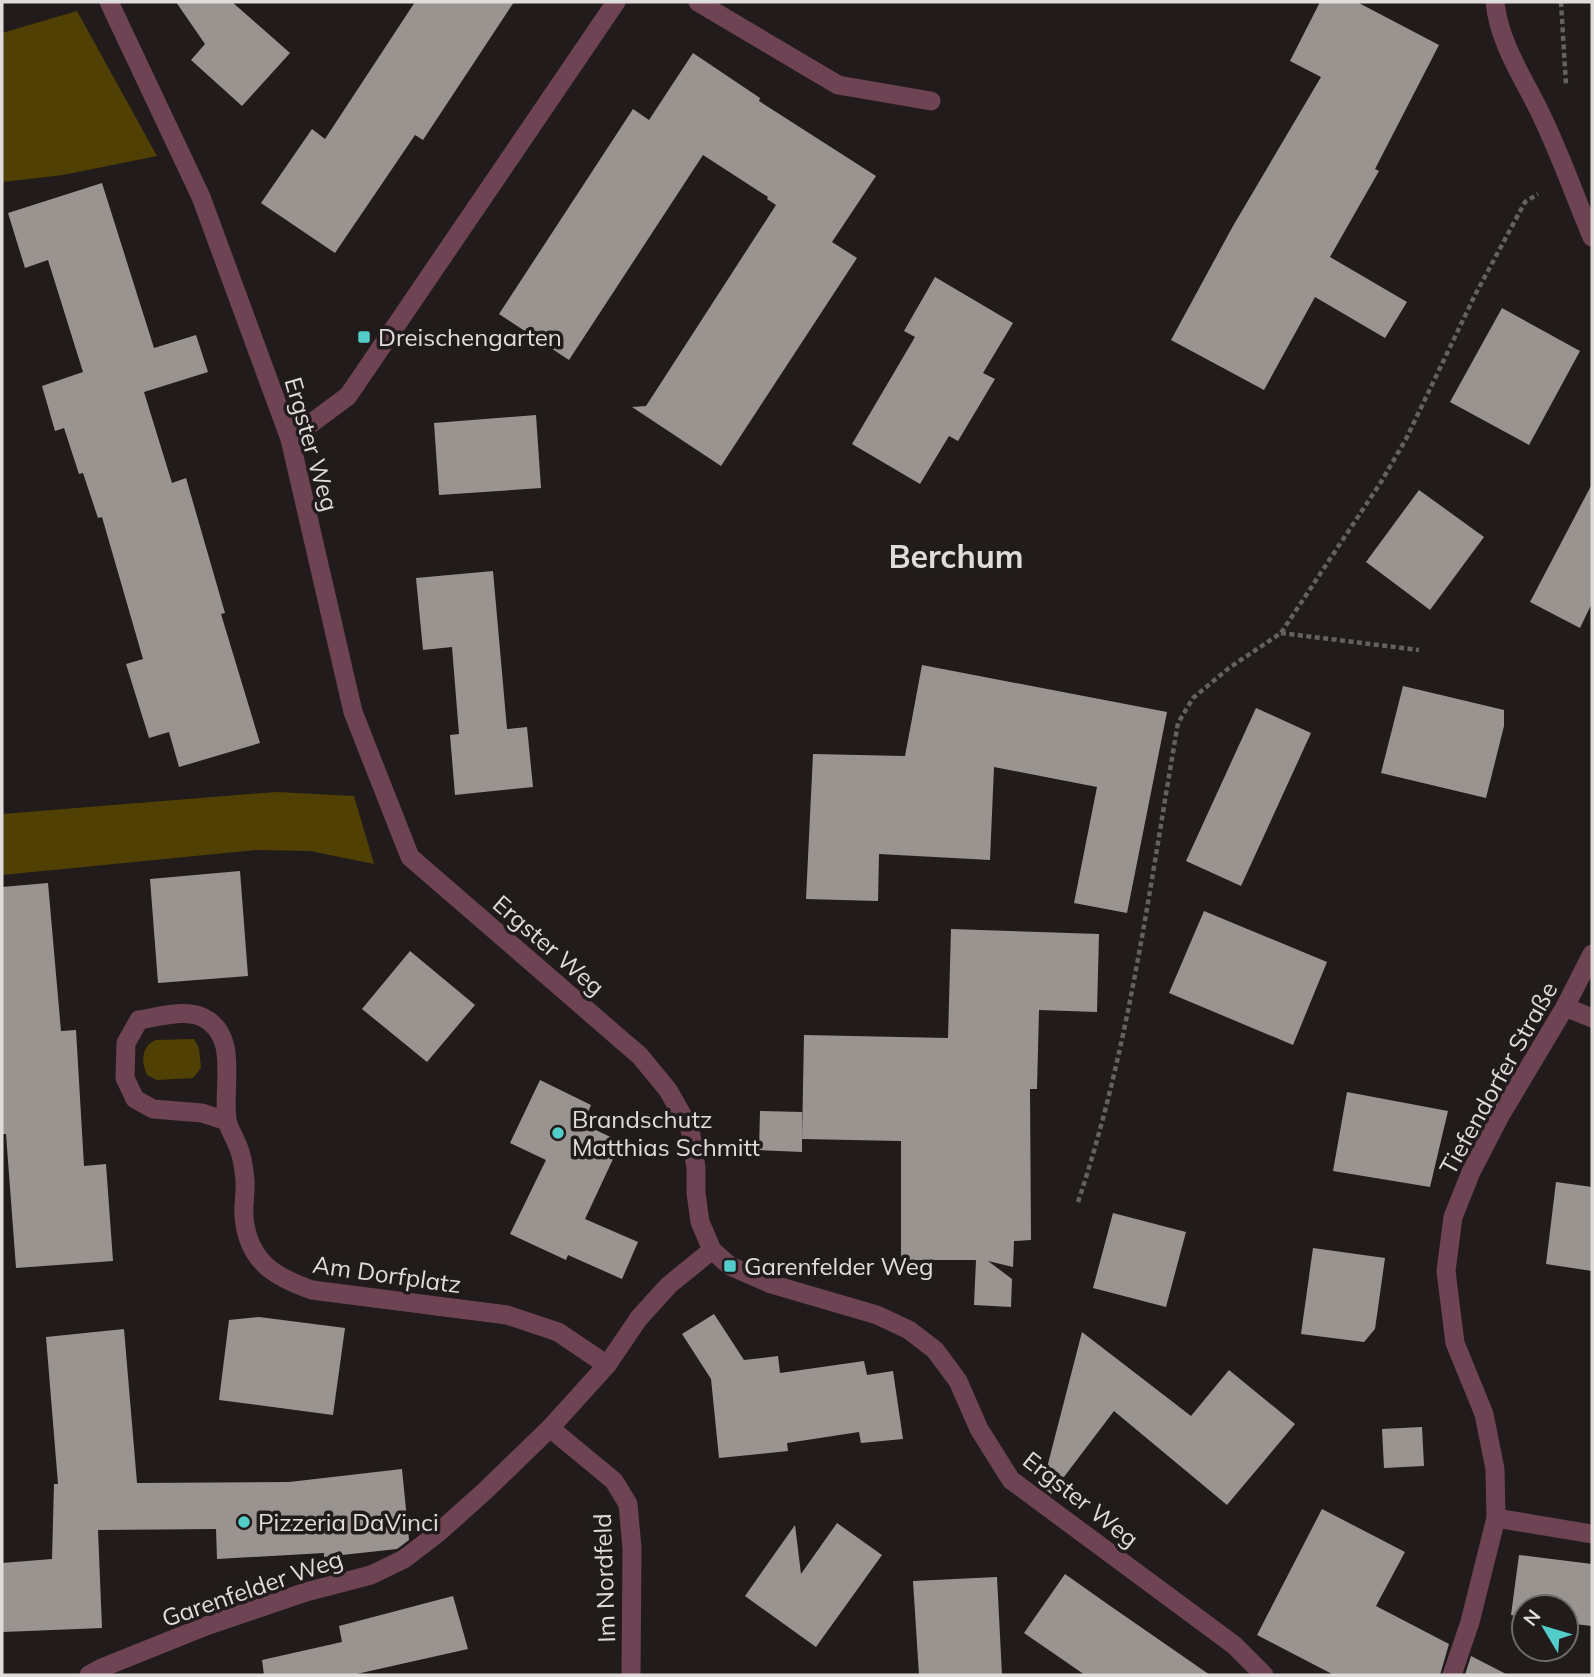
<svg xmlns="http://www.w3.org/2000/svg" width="1594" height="1677" font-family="Mulish,sans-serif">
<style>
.green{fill:#504003}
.building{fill:#9a9490}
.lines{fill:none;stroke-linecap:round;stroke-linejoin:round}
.path{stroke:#656160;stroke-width:4.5;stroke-dasharray:5 3.5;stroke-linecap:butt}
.minor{stroke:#6e4354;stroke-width:19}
.poi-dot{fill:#53cdc9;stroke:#211c1b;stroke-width:2.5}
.labels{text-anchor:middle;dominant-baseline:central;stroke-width:7;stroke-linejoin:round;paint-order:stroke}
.poi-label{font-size:24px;fill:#e0dcdc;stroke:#211c1b;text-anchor:start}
.street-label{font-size:24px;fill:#e0dcdc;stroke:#211c1b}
.district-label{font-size:32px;font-weight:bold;fill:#e0dcdc;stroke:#211c1b}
</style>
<rect width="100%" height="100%" fill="#211c1b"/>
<g class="green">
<path d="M 77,11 L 157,156 L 63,175 L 2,182 L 2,33 Z"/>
<path d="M 276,792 L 354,796 L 374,864 L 310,851 L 257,850 L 2,875 L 2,814 Z"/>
<path d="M 194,1039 L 199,1048 L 201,1068 L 193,1078 L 157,1080 L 147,1075 C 141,1062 141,1046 156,1040 Z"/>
</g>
<g class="building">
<path d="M 176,2 L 232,2 L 290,53 L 242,106 L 191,60 L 205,44 Z"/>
<path d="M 415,2 L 514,2 L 423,140 L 415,135 L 335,253 L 261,203 L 312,129 L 325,139 Z"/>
<path d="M 1320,2 L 1357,2 L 1439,45 L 1375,169 L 1379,171 L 1330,257 L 1407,302 L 1385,338 L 1315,297 L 1264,390 L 1171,340 L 1233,226 L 1321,77 L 1290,61 Z"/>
<path d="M 693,53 L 760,98 L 759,101 L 876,176 L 832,242 L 857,258 L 721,466 L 632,407 L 646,406 L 776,205 L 767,199 L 768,197 L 703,155 L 569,360 L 499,314 L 633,109 L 649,120 Z"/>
<path d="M 102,183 L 154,348 L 196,335 L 208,372 L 144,392 L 172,483 L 186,478 L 225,613 L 221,614 L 260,743 L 179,767 L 169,732 L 149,738 L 126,664 L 143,659 L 102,517 L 98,518 L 83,473 L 79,474 L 64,428 L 55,431 L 42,386 L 83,372 L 48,260 L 25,268 L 8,213 Z"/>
<path d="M 935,277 L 1013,323 L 983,373 L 995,379 L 958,441 L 949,436 L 920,484 L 852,444 L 915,337 L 904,331 Z"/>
<path d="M 1502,308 L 1580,351 L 1529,445 L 1450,402 Z"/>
<path d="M 536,415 L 541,488 L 439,495 L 434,423 Z"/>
<path d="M 1592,484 L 1592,603 L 1580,628 L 1530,602 Z"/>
<path d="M 1419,490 L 1484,537 L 1430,610 L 1366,562 Z"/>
<path d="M 493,571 L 507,729 L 527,727 L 533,787 L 455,795 L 450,735 L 459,734 L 452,647 L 423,650 L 416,578 Z"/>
<path d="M 922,665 L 1167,712 L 1127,913 L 1074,903 L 1097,787 L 994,767 L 990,860 L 879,854 L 878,901 L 806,899 L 813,754 L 905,756 Z"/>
<path d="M 1403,686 L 1504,710 L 1504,726 L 1486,798 L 1381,773 Z"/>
<path d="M 1256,708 L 1311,733 L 1241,886 L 1186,861 Z"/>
<path d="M 240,871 L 248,976 L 158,983 L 150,879 Z"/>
<path d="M 48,883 L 61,1031 L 76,1030 L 84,1166 L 106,1164 L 113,1261 L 16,1268 L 6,1134 L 2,1134 L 2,887 Z"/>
<path d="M 1204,911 L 1327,962 L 1293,1045 L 1169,993 Z"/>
<path d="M 951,929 L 1099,934 L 1097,1012 L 1039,1010 L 1037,1089 L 1030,1089 L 1031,1240 L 1014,1241 L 1013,1267 L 988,1261 L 1012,1279 L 1011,1307 L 974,1305 L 976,1260 L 901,1260 L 901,1141 L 802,1139 L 804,1035 L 948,1038 Z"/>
<path d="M 410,951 L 475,1005 L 427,1062 L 362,1009 Z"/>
<path d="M 540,1080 L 591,1105 L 583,1124 L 621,1142 L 585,1219 L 638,1242 L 622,1279 L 568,1255 L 566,1260 L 510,1234 L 546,1160 L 510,1143 Z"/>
<path d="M 1347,1092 L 1448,1111 L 1430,1187 L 1333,1171 Z"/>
<path d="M 760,1111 L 802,1112 L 802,1152 L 759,1150 Z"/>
<path d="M 1556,1182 L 1592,1187 L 1592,1271 L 1546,1264 Z"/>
<path d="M 1113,1213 L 1186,1232 L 1166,1307 L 1093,1288 Z"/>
<path d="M 1313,1248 L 1385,1258 L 1375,1329 L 1364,1342 L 1301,1334 Z"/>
<path d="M 714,1314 L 744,1360 L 778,1356 L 780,1373 L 864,1361 L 867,1375 L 893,1371 L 903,1439 L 861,1443 L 859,1432 L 787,1443 L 788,1451 L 719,1458 L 711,1379 L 682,1334 Z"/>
<path d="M 259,1317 L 345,1328 L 333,1415 L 219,1400 L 229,1320 Z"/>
<path d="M 124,1329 L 137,1483 L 289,1482 L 402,1469 L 409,1540 L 397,1549 L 324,1557 L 324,1553 L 217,1559 L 216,1529 L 98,1530 L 102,1628 L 3,1632 L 2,1563 L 52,1559 L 54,1484 L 58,1484 L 46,1337 Z"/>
<path d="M 1082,1332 L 1191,1416 L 1229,1370 L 1295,1424 L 1227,1505 L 1114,1411 L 1051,1494 L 1042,1487 Z"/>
<path d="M 1422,1427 L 1424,1466 L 1384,1468 L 1382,1429 Z"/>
<path d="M 1322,1509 L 1405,1552 L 1376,1606 L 1449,1644 L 1440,1675 L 1334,1675 L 1257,1635 Z"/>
<path d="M 837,1523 L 882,1555 L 816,1647 L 745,1596 L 795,1525 L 801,1574 Z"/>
<path d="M 1519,1555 L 1592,1564 L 1592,1626 L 1566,1623 L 1566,1607 L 1524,1607 L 1524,1617 L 1511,1615 Z"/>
<path d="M 1065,1574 L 1106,1603 L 1210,1675 L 1085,1675 L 1024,1633 Z"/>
<path d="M 997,1577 L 1002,1675 L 919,1675 L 913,1581 Z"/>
<path d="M 453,1596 L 468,1649 L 352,1675 L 264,1675 L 262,1660 L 342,1642 L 339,1626 Z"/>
<path d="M 1471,1656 L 1508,1675 L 1465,1675 Z"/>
</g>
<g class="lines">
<g class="path">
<path d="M 1561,2 L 1566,85"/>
<path d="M 1281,633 L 1419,650"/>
<path d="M 1078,1202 C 1130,1047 1150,883 1178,723 L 1193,698 L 1229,668 L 1281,633 L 1381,482 L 1406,439 L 1475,295 L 1525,202 L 1538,194"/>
</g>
<g class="minor">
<path d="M 109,2 L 201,197 L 290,439 L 353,712 L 410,857 L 640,1056 L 668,1090 L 690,1129 L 696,1168 L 696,1193 L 700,1222 L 712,1250 L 730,1266 L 771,1284 L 877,1315 L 909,1330 L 935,1350 L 958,1381 L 979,1429 L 1011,1480 L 1234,1645 L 1264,1675"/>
<path d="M 698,2 L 838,85 L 931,101"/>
<path d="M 1495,2 C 1499,45 1527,83 1544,121 C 1562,159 1576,199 1592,237"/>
<path d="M 290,439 L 348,396 L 616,2"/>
<path d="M 1565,1007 L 1592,1018"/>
<path d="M 227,1121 L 202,1113 L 153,1109 L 135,1099 L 125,1078 L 126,1043 L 139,1020 C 158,1017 183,1009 202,1017 C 240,1034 222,1087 227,1119 C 228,1128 234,1136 237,1144 C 242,1154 244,1169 245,1180 C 246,1192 243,1205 244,1217 C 248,1261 274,1277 312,1290 L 507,1315 L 558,1332 L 607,1365"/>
<path d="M 550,1428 L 614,1481 L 628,1504 L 632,1548 L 631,1675"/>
<path d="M 1496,1518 L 1592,1534"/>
<path d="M 89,1675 L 104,1667 L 206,1626 L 306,1592 L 371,1575 L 404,1559 L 438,1533 L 486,1490 L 550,1428 L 607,1365 L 639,1318 L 669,1285 L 712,1250"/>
<path d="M 1452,1675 L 1470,1622 L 1496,1518 L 1495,1469 L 1484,1414 L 1455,1343 L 1446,1271 L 1453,1217 L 1471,1172 L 1500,1116 L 1565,1007 L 1592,954"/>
</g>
</g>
<g class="poi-dot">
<rect x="357" y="330" width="14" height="14" rx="3.5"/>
<circle cx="558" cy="1133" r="7"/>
<rect x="723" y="1259" width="14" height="14" rx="3.5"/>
<circle cx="244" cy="1522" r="7"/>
</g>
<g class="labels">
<g class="poi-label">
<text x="378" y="337">Dreischengarten</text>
<text x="572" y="1119">Brandschutz<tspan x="572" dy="28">Matthias Schmitt</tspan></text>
<text x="744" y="1266">Garenfelder Weg</text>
<text x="258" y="1522">Pizzeria DaVinci</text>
</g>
<g class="street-label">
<text transform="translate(312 444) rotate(74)">Ergster Weg</text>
<text transform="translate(549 945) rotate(41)">Ergster Weg</text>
<text transform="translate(1498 1078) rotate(-61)">Tiefendorfer Straße</text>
<text transform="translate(387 1274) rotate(8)">Am Dorfplatz</text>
<text transform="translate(1081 1499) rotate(38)">Ergster Weg</text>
<text transform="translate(604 1578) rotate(-92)">Im Nordfeld</text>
<text transform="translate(252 1588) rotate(-19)">Garenfelder Weg</text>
</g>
<g class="district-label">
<text x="956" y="556">Berchum</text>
</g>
</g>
<rect width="1594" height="1677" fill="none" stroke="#e0dcdc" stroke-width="7"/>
<g transform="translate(1545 1628) rotate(308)"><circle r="33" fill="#211c1b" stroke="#6d6968" stroke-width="2"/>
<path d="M0-5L12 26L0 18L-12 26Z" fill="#53cdc9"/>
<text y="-10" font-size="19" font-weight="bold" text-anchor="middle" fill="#e0dcdc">N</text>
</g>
</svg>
